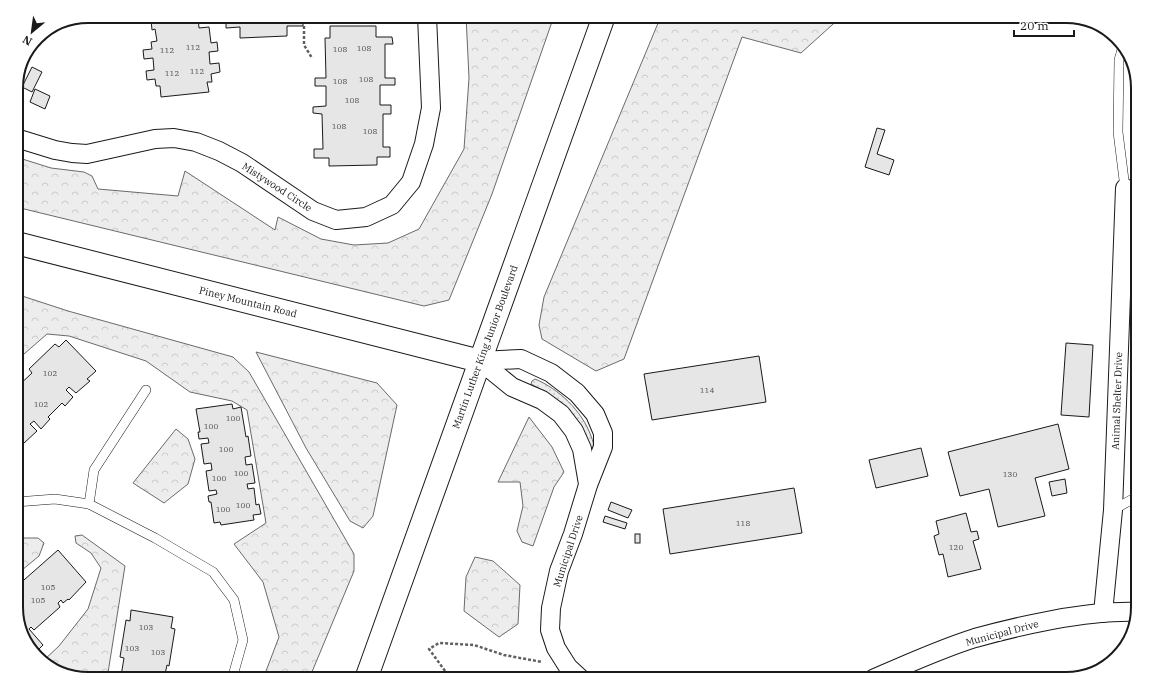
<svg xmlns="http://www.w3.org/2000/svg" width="1154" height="695" font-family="'IBM Plex Serif',serif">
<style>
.grass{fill:url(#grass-dots);stroke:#6a6a6a}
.forest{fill:url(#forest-crowns);stroke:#6a6a6a}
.building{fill:#e6e6e6;stroke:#1a1a1a}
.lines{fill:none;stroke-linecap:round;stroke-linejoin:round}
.service-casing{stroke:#1a1a1a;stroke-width:10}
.minor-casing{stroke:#1a1a1a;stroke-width:20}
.tertiary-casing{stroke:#1a1a1a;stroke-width:24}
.primary-casing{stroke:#1a1a1a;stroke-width:24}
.path{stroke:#5f5f5f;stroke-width:2.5;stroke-dasharray:3 2;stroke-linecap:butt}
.service{stroke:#fff;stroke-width:9}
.minor{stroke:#fff;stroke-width:18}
.tertiary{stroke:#fff;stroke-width:22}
.primary{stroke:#fff;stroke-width:22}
.labels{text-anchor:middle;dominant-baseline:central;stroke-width:3;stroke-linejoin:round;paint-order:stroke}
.number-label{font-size:8px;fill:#4d4d4d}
.street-label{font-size:10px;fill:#1a1a1a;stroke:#fff}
.rim{fill:none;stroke:#1a1a1a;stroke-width:2}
</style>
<defs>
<pattern id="grass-dots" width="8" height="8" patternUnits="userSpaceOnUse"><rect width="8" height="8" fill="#ededed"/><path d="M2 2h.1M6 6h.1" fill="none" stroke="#cbcbcb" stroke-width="1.8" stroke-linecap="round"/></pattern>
<pattern id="forest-crowns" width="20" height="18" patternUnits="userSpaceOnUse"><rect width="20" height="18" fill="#ededed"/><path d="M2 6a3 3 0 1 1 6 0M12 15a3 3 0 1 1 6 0" fill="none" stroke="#cbcbcb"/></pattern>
</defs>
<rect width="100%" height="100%" fill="#fff"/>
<g class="grass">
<path d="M 535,379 C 559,389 582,411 591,436 C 593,441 594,444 593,448 L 590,449 L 549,394 L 531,384 L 532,381 Z"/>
<path d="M 1138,541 L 1138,598 L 1133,598 Z"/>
</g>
<g class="forest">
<path d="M 466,16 L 554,16 L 492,194 L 449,300 L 424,306 L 16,207 L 16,157 L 51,168 L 84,172 L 92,176 L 98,189 L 178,196 L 185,171 L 275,230 L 278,217 L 321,239 L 354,245 L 388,243 L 419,229 L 464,149 L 469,78 Z"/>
<path d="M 661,16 L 842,16 L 801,53 L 742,37 L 624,359 L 596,371 L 542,339 L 539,325 L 544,297 Z"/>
<path d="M 16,294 L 68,311 L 233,357 L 249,372 L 354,554 L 354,571 L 309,679 L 263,679 L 279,637 L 263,582 L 234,544 L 266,523 L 247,410 L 232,401 L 190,392 L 146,361 L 69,336 L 47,334 L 16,361 Z"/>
<path d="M 256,352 L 377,383 L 397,405 L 373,516 L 363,528 L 350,521 L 306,448 Z"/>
<path d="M 529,417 L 552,447 L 564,472 L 554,487 L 533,546 L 522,542 L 517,531 L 523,506 L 520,482 L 498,482 Z"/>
<path d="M 176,429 L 188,439 L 195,459 L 188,484 L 164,503 L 133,483 Z"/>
<path d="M 82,535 L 125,566 L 107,679 L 88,679 L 52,669 L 43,661 L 59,646 L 88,609 L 101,568 L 91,553 L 76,543 L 75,536 Z"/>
<path d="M 16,538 L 38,538 L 44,543 L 39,556 L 16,575 Z"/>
<path d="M 475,557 L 493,561 L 520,585 L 518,624 L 499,637 L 464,611 L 466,577 Z"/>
<path d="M 1105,661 L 1108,664 L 1102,669 L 1066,679 L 1060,679 L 1089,670 Z"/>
</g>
<g class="building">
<path d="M 146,16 L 202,16 L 198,17 L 199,28 L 209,27 L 211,43 L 217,42 L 218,51 L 209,52 L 210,64 L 219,63 L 220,72 L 211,74 L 212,82 L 207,82 L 209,92 L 161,97 L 160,86 L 156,86 L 155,79 L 147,80 L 146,71 L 154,70 L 153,58 L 144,59 L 143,50 L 152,49 L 151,42 L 157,41 L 155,29 L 152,30 L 151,20 L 146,21 Z"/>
<path d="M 234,16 L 303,17 L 303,26 L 287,26 L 287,36 L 240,38 L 240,27 L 226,28 L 226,20 L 234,19 Z"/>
<path d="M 330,26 L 376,26 L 376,37 L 392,37 L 393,44 L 385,44 L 385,78 L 395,78 L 395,85 L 380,85 L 380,105 L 391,105 L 391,114 L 383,114 L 383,147 L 390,147 L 390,157 L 377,157 L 377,165 L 329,166 L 329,158 L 314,158 L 314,149 L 323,149 L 322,114 L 313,113 L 313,107 L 326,106 L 326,86 L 315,86 L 315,78 L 326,78 L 325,38 L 330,38 Z"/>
<path d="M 32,67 L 42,72 L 32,92 L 22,87 Z"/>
<path d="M 35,89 L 50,96 L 45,109 L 30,102 Z"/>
<path d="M 877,128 L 885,130 L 877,154 L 894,160 L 889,175 L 865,167 Z"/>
<path d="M 66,340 L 96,371 L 87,379 L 90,381 L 76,393 L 69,387 L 66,390 L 73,397 L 65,406 L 62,403 L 48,417 L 50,419 L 41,429 L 34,421 L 30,424 L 37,431 L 23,444 L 21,442 L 16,447 L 16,386 L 17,387 L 32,373 L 29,369 L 55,344 L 59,347 Z"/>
<path d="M 1066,343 L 1093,345 L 1089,417 L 1061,415 Z"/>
<path d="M 759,356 L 766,402 L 652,420 L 644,374 Z"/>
<path d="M 232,404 L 233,409 L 241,407 L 246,437 L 248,436 L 251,456 L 245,457 L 246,465 L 252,464 L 255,483 L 247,484 L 248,489 L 254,488 L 256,505 L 259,504 L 261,514 L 253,515 L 254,520 L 221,525 L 220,522 L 214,523 L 211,502 L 209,502 L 208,496 L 217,494 L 216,490 L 209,491 L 206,471 L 212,470 L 211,463 L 204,464 L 201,444 L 209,443 L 208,438 L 199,439 L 198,432 L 200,432 L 196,409 Z"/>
<path d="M 1058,424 L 1069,469 L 1035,478 L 1045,516 L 998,527 L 989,489 L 960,496 L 948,452 Z"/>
<path d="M 921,448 L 928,476 L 876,488 L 869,460 Z"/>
<path d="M 1065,479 L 1067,493 L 1052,496 L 1049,482 Z"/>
<path d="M 794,488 L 802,533 L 670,554 L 663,509 Z"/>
<path d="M 611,502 L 632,510 L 628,518 L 608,510 Z"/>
<path d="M 966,513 L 971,532 L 977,531 L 979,539 L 973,541 L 981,569 L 948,577 L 943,554 L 939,555 L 934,536 L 939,534 L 936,521 Z"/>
<path d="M 605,516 L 627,523 L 625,529 L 603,522 Z"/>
<rect x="635" y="534" width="5" height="9"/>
<path d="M 58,550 L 86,582 L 69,600 L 68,599 L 63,603 L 61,600 L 58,603 L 60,607 L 34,630 L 31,627 L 29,629 L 43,645 L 38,650 L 40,652 L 37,654 L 26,643 L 16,612 L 16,587 Z"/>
<path d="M 131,610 L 173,617 L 171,628 L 175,629 L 169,666 L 167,665 L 164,679 L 116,679 L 117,676 L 121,676 L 124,658 L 120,657 L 126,620 L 130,621 Z"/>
</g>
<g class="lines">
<g class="service-casing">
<g id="service">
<path d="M 1123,46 L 1119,60 L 1118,132 L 1125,188"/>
<path d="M 16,502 L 55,499 L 89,504 L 155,538 L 213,572 L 234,600 L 243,640 L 232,679"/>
<path d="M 89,504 L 94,470 L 146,390"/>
<path d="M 1113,510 L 1138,496"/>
</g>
</g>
<g class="minor-casing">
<g id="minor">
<path d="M 16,138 L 55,150 L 72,153 L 87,154 L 155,139 L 174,138 L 196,142 L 219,151 L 242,163 L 313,211 L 336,220 L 366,217 L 392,205 L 411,182 L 424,144 L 431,108 L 427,16"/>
<path d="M 480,361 L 521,359 L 551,373 L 577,393 L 595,414 L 603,433 L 603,447 L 588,485 L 573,534 L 559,571 L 551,608 L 550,630 L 556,648 L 568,667 L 581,679"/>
<path d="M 480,361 L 512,387 L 542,400 L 561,414 L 574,431 L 582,449 L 588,484"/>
<path d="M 1103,613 L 1113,510 L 1125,188"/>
<path d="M 873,679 C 907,664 940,649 975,638 C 1000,631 1026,625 1052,620 C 1080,615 1109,611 1137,612"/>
</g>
</g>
<g class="tertiary-casing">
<path id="tertiary" d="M 16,243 L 480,361"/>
</g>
<g class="primary-casing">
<path id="primary" d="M 366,679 L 604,16"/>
</g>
<g class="path">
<path d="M 304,16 L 304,45 L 312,58"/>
<path d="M 451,679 L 429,649 L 439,643 L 474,645 L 504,655 L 542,662"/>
</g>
<use href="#service" class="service"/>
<use href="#minor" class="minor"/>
<use href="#tertiary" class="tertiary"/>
<use href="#primary" class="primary"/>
</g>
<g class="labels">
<g class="number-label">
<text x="193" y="47">112</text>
<text x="364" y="48">108</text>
<text x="340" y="49">108</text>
<text x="167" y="50">112</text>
<text x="197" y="71">112</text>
<text x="172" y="73">112</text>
<text x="366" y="79">108</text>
<text x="340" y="81">108</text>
<text x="352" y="100">108</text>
<text x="339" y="126">108</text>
<text x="370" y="131">108</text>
<text x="50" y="373">102</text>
<text x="707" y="390">114</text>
<text x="41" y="404">102</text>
<text x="233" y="418">100</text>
<text x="211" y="426">100</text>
<text x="226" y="449">100</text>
<text x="241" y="473">100</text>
<text x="1010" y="474">130</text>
<text x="219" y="478">100</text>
<text x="243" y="505">100</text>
<text x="223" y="509">100</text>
<text x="743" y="523">118</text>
<text x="956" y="547">120</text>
<text x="48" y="587">105</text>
<text x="38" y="600">105</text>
<text x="146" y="627">103</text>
<text x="132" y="648">103</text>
<text x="158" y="652">103</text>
</g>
<g class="street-label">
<text transform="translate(277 187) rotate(33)">Mistywood Circle</text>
<text transform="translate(248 302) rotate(14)">Piney Mountain Road</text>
<text transform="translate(485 347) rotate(-70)">Martin Luther King Junior Boulevard</text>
<text transform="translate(1117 401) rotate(-88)">Animal Shelter Drive</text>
<text transform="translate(568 551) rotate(-72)">Municipal Drive</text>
<text transform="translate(1002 633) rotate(-15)">Municipal Drive</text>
</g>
</g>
<path d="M0 0H1154V695H0ZM88 23H1066A65 65 0 0 1 1131 88V607A65 65 0 0 1 1066 672H88A65 65 0 0 1 23 607V88A65 65 0 0 1 88 23Z" fill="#fff" fill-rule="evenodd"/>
<path class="rim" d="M88 23H1066A65 65 0 0 1 1131 88V607A65 65 0 0 1 1066 672H88A65 65 0 0 1 23 607V88A65 65 0 0 1 88 23Z"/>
<g transform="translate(32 32) rotate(209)" stroke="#ffffff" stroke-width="3" paint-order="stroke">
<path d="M0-3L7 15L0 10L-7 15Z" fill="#1a1a1a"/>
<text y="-6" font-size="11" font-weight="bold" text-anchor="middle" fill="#1a1a1a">N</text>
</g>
<path d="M1014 30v6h60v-6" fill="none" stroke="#1a1a1a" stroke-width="2"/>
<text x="1020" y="30" font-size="12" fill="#1a1a1a" stroke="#ffffff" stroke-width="3" paint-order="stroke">20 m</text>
</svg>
